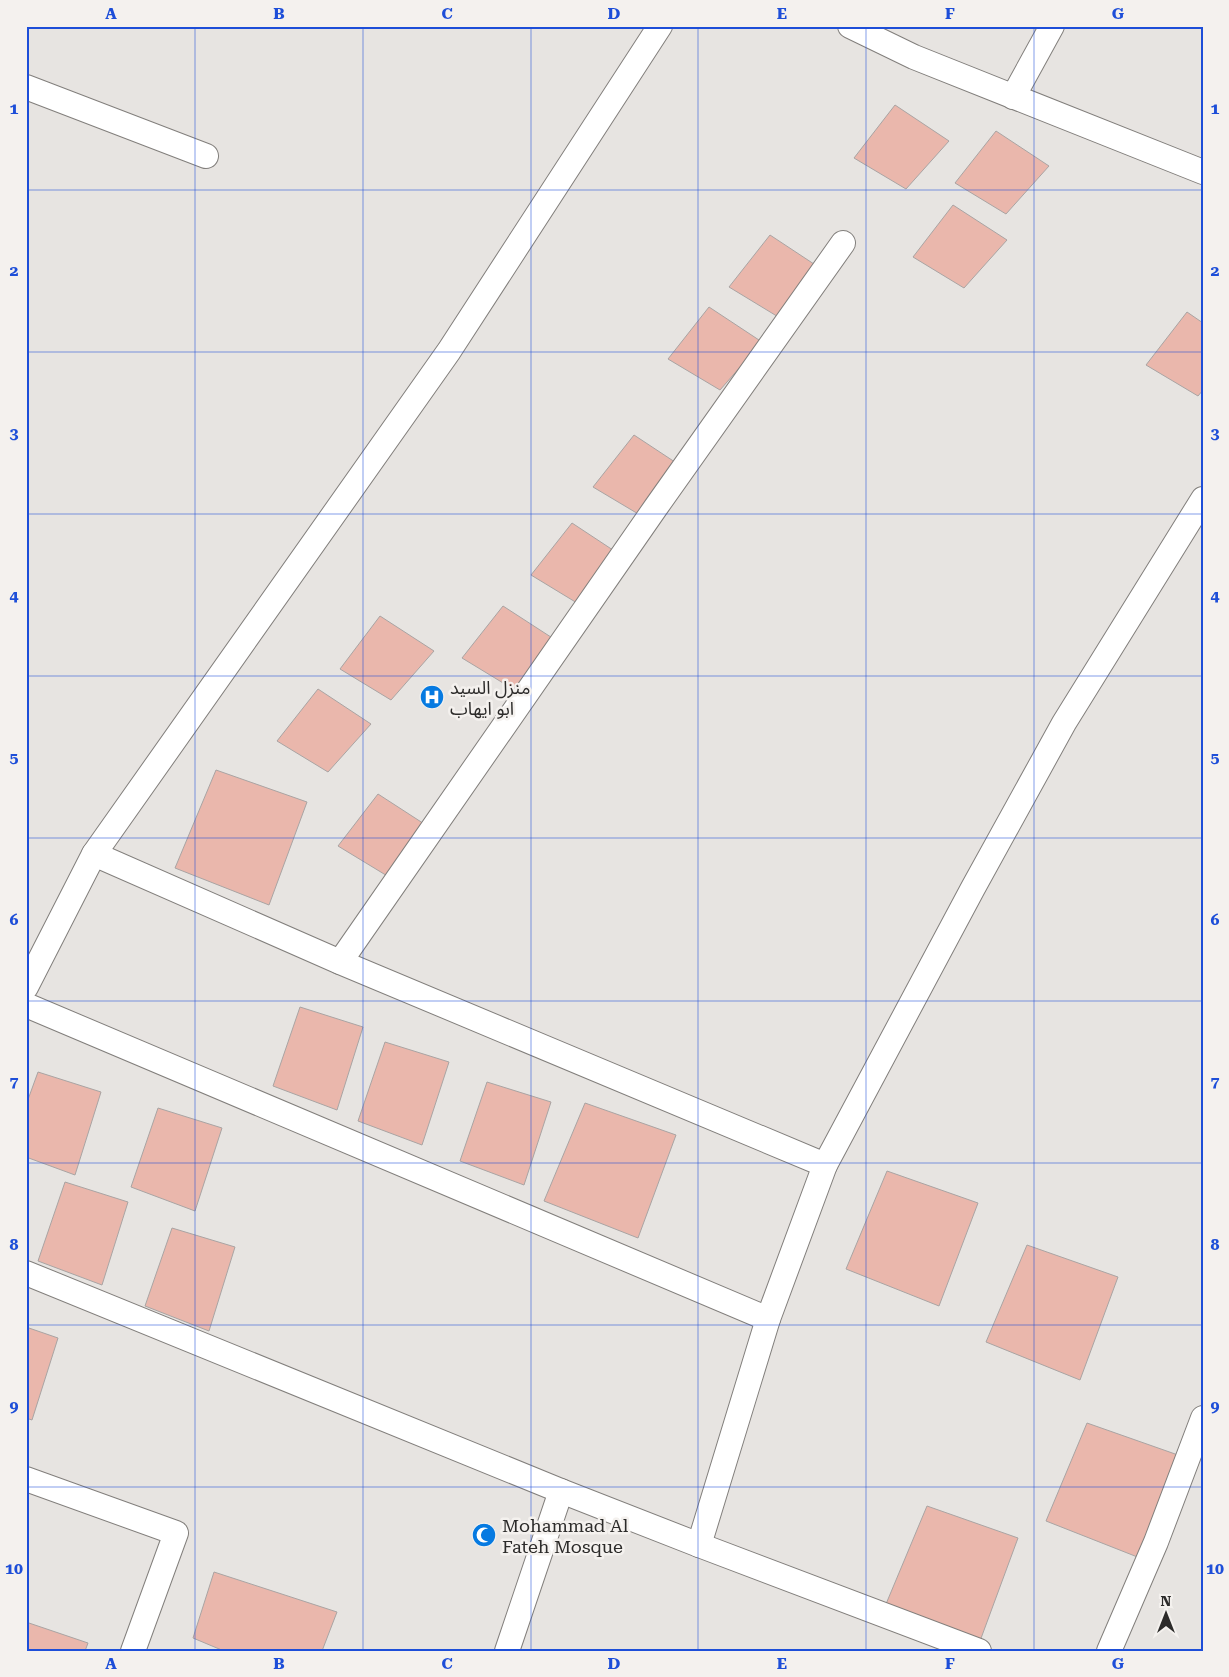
<svg xmlns="http://www.w3.org/2000/svg" width="1229" height="1677" font-family="'Roboto Serif','Noto Sans Arabic',serif">
<style>
.building{fill:#eab7ac;stroke:#a9a4a3}
.lines{fill:none;stroke-linecap:round;stroke-linejoin:round}
.minor-casing{stroke:#827f7c;stroke-width:26}
.minor{stroke:#fff;stroke-width:24}
.grid{fill:none;stroke:#1d4ed8;stroke-width:1;stroke-opacity:0.55}
.labels{text-anchor:middle;dominant-baseline:central;stroke-width:5;stroke-linejoin:round;paint-order:stroke}
.poi-label{font-size:18px;fill:#2c2b2a;stroke:#f4f1ee;text-anchor:start}
.neatline{fill:none;stroke:#1d4ed8;stroke-width:2}
.grid-label{font-size:16px;text-anchor:middle;font-weight:bold;fill:#1d4ed8}
</style>
<rect width="100%" height="100%" fill="#e7e4e1"/>
<g class="building">
<path d="M 895,105 L 949,141 L 906,189 L 854,158 Z"/>
<path d="M 996,131 L 1049,166 L 1006,214 L 955,183 Z"/>
<path d="M 953,205 L 1007,240 L 964,288 L 913,257 Z"/>
<path d="M 770,235 L 823,270 L 780,318 L 729,287 Z"/>
<path d="M 709,307 L 762,342 L 720,390 L 668,359 Z"/>
<path d="M 1187,312 L 1203,323 L 1203,390 L 1198,396 L 1146,365 Z"/>
<path d="M 634,435 L 687,470 L 645,518 L 593,487 Z"/>
<path d="M 572,523 L 625,558 L 582,606 L 531,575 Z"/>
<path d="M 503,606 L 557,641 L 513,689 L 462,658 Z"/>
<path d="M 380,616 L 434,651 L 391,700 L 340,669 Z"/>
<path d="M 318,689 L 371,724 L 328,772 L 277,741 Z"/>
<path d="M 216,770 L 307,802 L 269,905 L 175,868 Z"/>
<path d="M 378,794 L 432,829 L 389,877 L 338,846 Z"/>
<path d="M 300,1007 L 363,1027 L 337,1110 L 273,1086 Z"/>
<path d="M 385,1042 L 449,1062 L 422,1145 L 358,1121 Z"/>
<path d="M 38,1072 L 101,1092 L 75,1175 L 26,1157 L 26,1105 Z"/>
<path d="M 487,1082 L 551,1102 L 524,1185 L 460,1161 Z"/>
<path d="M 585,1103 L 676,1135 L 638,1238 L 544,1201 Z"/>
<path d="M 158,1108 L 222,1128 L 195,1211 L 131,1187 Z"/>
<path d="M 887,1171 L 978,1203 L 939,1306 L 846,1269 Z"/>
<path d="M 65,1182 L 128,1202 L 102,1285 L 38,1261 Z"/>
<path d="M 172,1228 L 235,1247 L 209,1331 L 145,1306 Z"/>
<path d="M 1027,1245 L 1118,1277 L 1080,1380 L 986,1342 Z"/>
<path d="M 26,1327 L 58,1338 L 32,1420 L 26,1418 Z"/>
<path d="M 1087,1423 L 1178,1455 L 1140,1558 L 1046,1521 Z"/>
<path d="M 927,1506 L 1018,1538 L 980,1641 L 886,1604 Z"/>
<path d="M 214,1572 L 337,1612 L 322,1651 L 224,1651 L 193,1638 Z"/>
<path d="M 26,1622 L 88,1643 L 85,1651 L 26,1651 Z"/>
</g>
<g class="lines">
<g class="minor-casing">
<g id="minor">
<path d="M 660,26 L 449,351 L 94,854 L 340,962 L 825,1165 L 768,1319 L 699,1545"/>
<path d="M 850,26 L 914,57 L 1203,172"/>
<path d="M 26,87 L 206,156"/>
<path d="M 1013,97 L 1052,26"/>
<path d="M 340,962 L 656,507 L 843,243"/>
<path d="M 26,987 L 94,854"/>
<path d="M 26,1005 L 768,1319"/>
<path d="M 825,1165 L 973,888 L 1064,723 L 1203,499"/>
<path d="M 26,1273 L 561,1491 L 699,1545 L 979,1651"/>
<path d="M 26,1479 L 176,1533 L 133,1651"/>
<path d="M 507,1651 L 561,1491"/>
<path d="M 1109,1651 L 1156,1542 L 1203,1418"/>
</g>
</g>
<use href="#minor" class="minor"/>
</g>
<path class="grid" d="M 195,26 L 195,1651M 363,26 L 363,1651M 531,26 L 531,1651M 698,26 L 698,1651M 866,26 L 866,1651M 1034,26 L 1034,1651M 26,190 L 1203,190M 26,352 L 1203,352M 26,514 L 1203,514M 26,676 L 1203,676M 26,838 L 1203,838M 26,1001 L 1203,1001M 26,1163 L 1203,1163M 26,1325 L 1203,1325M 26,1487 L 1203,1487"/>
<defs>
<g id="hospital-disc" transform="scale(1.25)"><circle r="9.5" fill="#067ae1" stroke="#f4f1ee"/><path d="M-5-5h3v3.5h4V-5h3V5h-3V1.5h-4V5h-3Z" fill="#fff"/></g>
<g id="mosque-disc" transform="scale(1.25)"><circle r="9.5" fill="#067ae1" stroke="#f4f1ee"/><path d="M3.5-4.9A6 6 0 1 0 3.5 4.9A5 5 0 1 1 3.5-4.9Z" fill="#fff"/></g>
</defs>
<g fill-rule="evenodd">
<use href="#hospital-disc" x="432" y="697"/>
<use href="#mosque-disc" x="484" y="1535"/>
</g>
<g class="labels">
<g class="poi-label">
<text x="450" y="687">منزل السيد<tspan x="450" dy="21">ابو ايهاب</tspan></text>
<text x="502" y="1525">Mohammad Al<tspan x="502" dy="21">Fateh Mosque</tspan></text>
</g>
</g>
<rect width="1229" height="1677" fill="none" stroke="#f4f1ee" stroke-width="55"/>
<g transform="translate(1166 1614)" stroke="#f4f1ee" stroke-width="4" paint-order="stroke">
<path d="M0-4L9 19L0 12L-9 19Z" fill="#2c2b2a"/>
<text y="-8" font-size="14" font-weight="bold" text-anchor="middle" fill="#2c2b2a">N</text>
</g>
<rect x="28" y="28" width="1174" height="1622" class="neatline"/>
<g class="grid-label">
<text x="111" y="19">A</text>
<text x="279" y="19">B</text>
<text x="447" y="19">C</text>
<text x="614" y="19">D</text>
<text x="782" y="19">E</text>
<text x="950" y="19">F</text>
<text x="1118" y="19">G</text>
<text x="14" y="114">1</text>
<text x="1215" y="114">1</text>
<text x="14" y="276">2</text>
<text x="1215" y="276">2</text>
<text x="14" y="439">3</text>
<text x="1215" y="439">3</text>
<text x="14" y="601">4</text>
<text x="1215" y="601">4</text>
<text x="14" y="763">5</text>
<text x="1215" y="763">5</text>
<text x="14" y="925">6</text>
<text x="1215" y="925">6</text>
<text x="14" y="1087">7</text>
<text x="1215" y="1087">7</text>
<text x="14" y="1250">8</text>
<text x="1215" y="1250">8</text>
<text x="14" y="1412">9</text>
<text x="1215" y="1412">9</text>
<text x="14" y="1574">10</text>
<text x="1215" y="1574">10</text>
<text x="111" y="1669">A</text>
<text x="279" y="1669">B</text>
<text x="447" y="1669">C</text>
<text x="614" y="1669">D</text>
<text x="782" y="1669">E</text>
<text x="950" y="1669">F</text>
<text x="1118" y="1669">G</text>
</g>
</svg>
